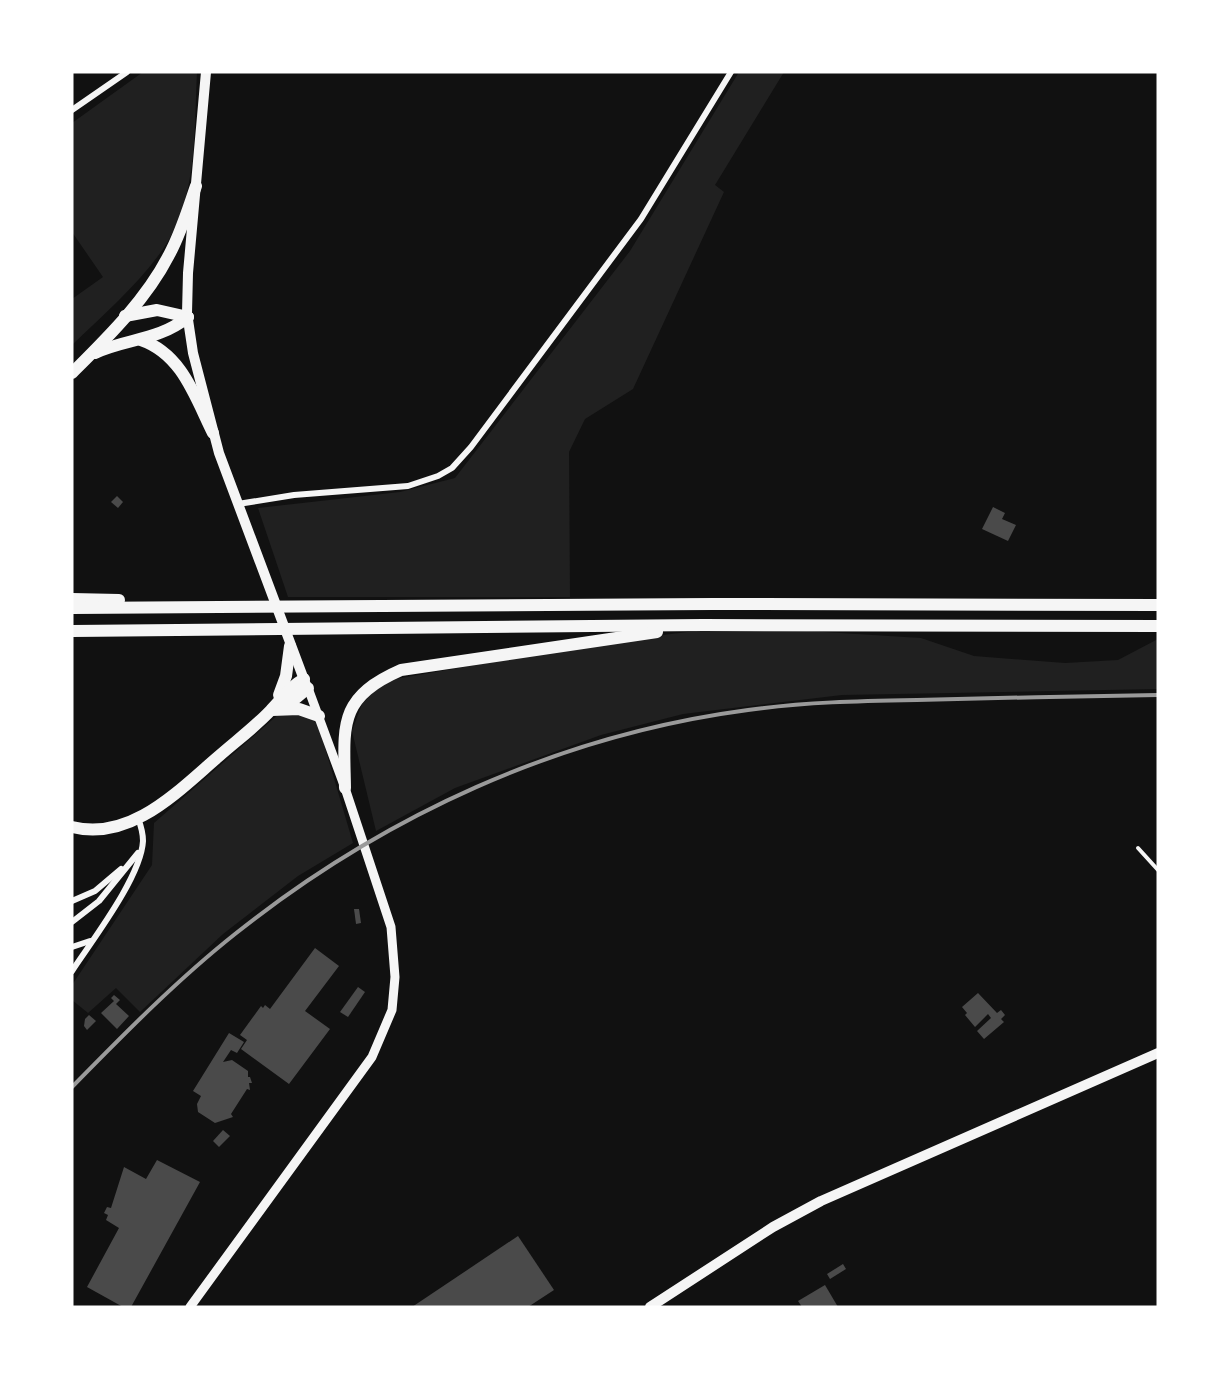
<svg xmlns="http://www.w3.org/2000/svg" width="1230" height="1379" font-family="Rubik,sans-serif">
<style>
.green{fill:#202020}
.building{fill:#4a4a4a}
.lines{fill:none;stroke-linecap:round;stroke-linejoin:round}
.service{stroke:#f5f5f5;stroke-width:4}
.minor{stroke:#f5f5f5;stroke-width:6}
.tertiary{stroke:#f5f5f5;stroke-width:9}
.secondary{stroke:#f5f5f5;stroke-width:10}
.trunk{stroke:#f5f5f5;stroke-width:12}
.rail{stroke:#9a9a9a;stroke-width:4}
</style>
<rect width="100%" height="100%" fill="#111"/>
<g class="green">
<path d="M 143,72 L 197,72 C 194,130 198,199 163,249 C 138,285 103,315 72,345 L 72,299 L 103,277 L 72,232 L 72,123 Z"/>
<path d="M 739,72 L 784,72 L 715,185 L 724,192 L 633,389 L 585,419 L 569,452 L 570,597 L 288,597 L 258,508 L 400,492 L 455,478 L 630,251 Z"/>
<path d="M 696,631 L 808,631 L 921,638 L 974,656 L 1065,663 L 1118,660 L 1158,639 L 1158,689 L 842,695 L 683,714 L 601,735 L 455,788 L 376,831 L 352,731 L 362,704 L 384,681 L 613,641 Z"/>
<path d="M 280,713 L 303,713 L 318,724 L 353,843 L 298,876 L 223,934 L 140,1012 L 116,988 L 88,1013 L 72,1000 L 72,985 L 152,865 L 154,823 Z"/>
</g>
<g class="building">
<path d="M 117,496 L 123,502 L 118,508 L 111,502 Z"/>
<path d="M 993,507 L 1005,513 L 1002,519 L 1016,525 L 1008,541 L 982,529 Z"/>
<path d="M 354,909 L 359,909 L 361,923 L 356,924 Z"/>
<path d="M 315,948 L 339,966 L 305,1011 L 330,1029 L 289,1084 L 241,1049 L 247,1040 L 240,1035 L 261,1006 L 263,1008 L 265,1005 L 270,1009 Z"/>
<path d="M 358,987 L 365,992 L 348,1017 L 340,1012 Z"/>
<path d="M 978,993 L 997,1013 L 1001,1010 L 1005,1015 L 1001,1019 L 1004,1022 L 984,1039 L 977,1031 L 991,1018 L 988,1014 L 975,1027 L 965,1015 L 967,1013 L 962,1007 Z"/>
<path d="M 114,995 L 120,1000 L 116,1004 L 129,1016 L 117,1029 L 101,1013 L 114,1001 L 111,998 Z"/>
<path d="M 89,1015 L 96,1021 L 87,1030 L 84,1026 L 85,1019 Z"/>
<path d="M 229,1033 L 244,1042 L 237,1053 L 231,1050 L 223,1062 L 232,1060 L 248,1071 L 248,1077 L 250,1077 L 252,1083 L 249,1083 L 250,1090 L 247,1089 L 231,1114 L 233,1117 L 215,1123 L 198,1112 L 197,1104 L 201,1096 L 193,1091 Z"/>
<path d="M 223,1130 L 230,1136 L 219,1147 L 213,1141 Z"/>
<path d="M 157,1160 L 200,1182 L 131,1307 L 123,1307 L 87,1287 L 119,1228 L 106,1220 L 108,1215 L 104,1213 L 107,1207 L 111,1208 L 124,1167 L 146,1179 Z"/>
<path d="M 518,1236 L 554,1290 L 528,1307 L 412,1307 Z"/>
<path d="M 843,1264 L 846,1269 L 830,1279 L 827,1274 Z"/>
<path d="M 825,1285 L 838,1307 L 802,1307 L 798,1301 Z"/>
</g>
<g class="lines">
<path class="service" d="M 1138,848 L 1158,870"/>
<g class="minor">
<path d="M 72,110 L 127,72"/>
<path d="M 238,504 L 294,495 L 408,486 L 438,476 L 452,468 L 471,447 L 641,219 L 731,72"/>
<path d="M 72,901 L 95,891 L 121,869"/>
<path d="M 72,922 L 99,901 L 138,853"/>
<path d="M 72,947 L 90,941"/>
<path d="M 72,971 C 93,939 141,877 143,841 C 143,832 141,826 138,818"/>
</g>
<path class="tertiary" d="M 190,1307 L 372,1057 L 392,1010 L 395,977 L 391,927 L 345,788 L 308,688"/>
<g class="secondary">
<path d="M 206,72 L 188,273 L 187,313 L 193,353 L 219,453 L 306,685"/>
<path d="M 650,1307 L 773,1227 L 821,1201 L 1158,1053"/>
</g>
<g class="trunk">
<path d="M 125,316 L 157,310 L 188,317"/>
<path d="M 141,340 C 182,354 195,397 213,433"/>
<path d="M 95,353 C 128,338 158,341 188,317"/>
<path d="M 72,373 C 107,338 146,300 169,255 C 181,233 188,209 196,186"/>
<path d="M 72,599 L 119,600"/>
<path d="M 72,608 L 712,604 L 1158,605"/>
<path d="M 72,631 L 703,625 L 1158,626"/>
<path d="M 279,695 L 286,676 L 290,646"/>
<path d="M 278,707 L 289,704 L 308,688"/>
<path d="M 272,710 L 299,709 L 319,716"/>
<path d="M 345,788 C 344,726 337,698 401,670 L 657,632"/>
<path d="M 72,827 C 131,842 179,790 219,756 C 236,741 255,727 271,710 C 283,698 289,687 304,679"/>
</g>
<path class="rail" d="M 72,1087 C 124,1034 177,980 235,934 C 383,816 559,735 748,710 C 804,702 860,701 917,700 C 997,698 1078,696 1158,695"/>
</g>
<rect width="1230" height="1379" fill="none" stroke="#ffffff" stroke-width="147"/>
</svg>
